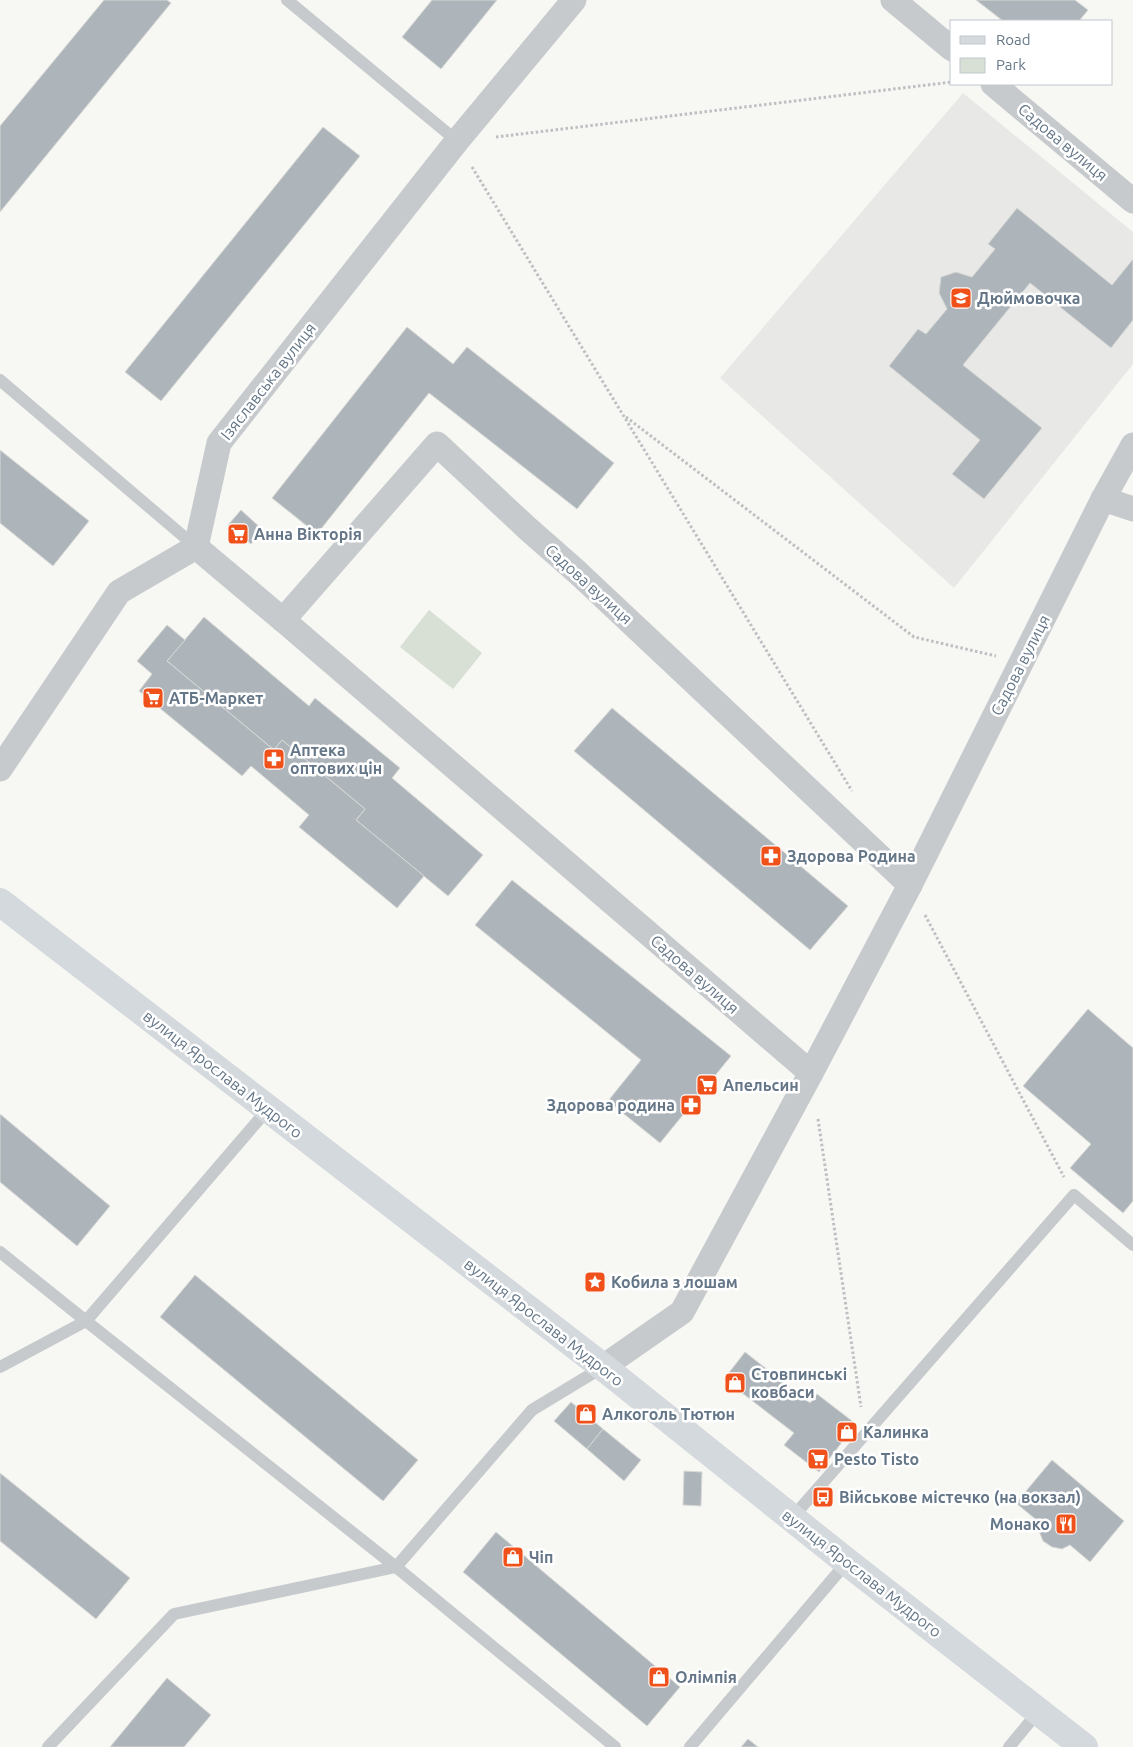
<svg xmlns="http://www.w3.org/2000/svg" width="1133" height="1747" font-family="Ubuntu,sans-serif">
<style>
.built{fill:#e8e9e7}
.green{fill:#d8dfd4}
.building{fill:#adb5bb;stroke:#d8d9d6}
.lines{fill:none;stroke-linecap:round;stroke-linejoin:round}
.path{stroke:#bdc0c2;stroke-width:3;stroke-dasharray:2.5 2.5;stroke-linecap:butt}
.lane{stroke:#c6cacd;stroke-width:12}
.street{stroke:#c6cacd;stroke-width:25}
.secondary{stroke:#d4d9dd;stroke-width:28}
.labels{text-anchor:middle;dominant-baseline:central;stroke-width:5;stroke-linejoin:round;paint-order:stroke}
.street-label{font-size:16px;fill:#647687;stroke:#fff}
.poi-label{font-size:16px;font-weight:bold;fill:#647687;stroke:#fff;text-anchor:start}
</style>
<rect width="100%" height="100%" fill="#f7f7f3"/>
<path class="built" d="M 963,93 L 1133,232 L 1133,364 L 954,588 L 720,378 Z"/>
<path class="green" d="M 429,610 L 482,653 L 453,689 L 400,647 Z"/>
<g class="building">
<path d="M 104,0 L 167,0 L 171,3 L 0,212 L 0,126 Z"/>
<path d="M 432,0 L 497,0 L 441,69 L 402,37 Z"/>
<path d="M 976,0 L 1075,0 L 1088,10 L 1079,21 L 1003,21 Z"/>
<path d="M 323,127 L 360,156 L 161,401 L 125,372 Z"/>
<path d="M 1017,208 L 1112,285 L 1133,259 L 1133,320 L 1111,348 L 1030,283 L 963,365 L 1042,428 L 984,499 L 952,474 L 980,440 L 889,366 L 918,329 L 926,334 L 947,309 L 939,293 L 941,277 L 956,272 L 972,277 L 995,249 L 988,244 Z"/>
<path d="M 407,327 L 453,364 L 467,347 L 614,463 L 577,509 L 429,393 L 317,534 L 272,498 Z"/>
<path d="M 0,450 L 89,521 L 53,566 L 0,523 Z"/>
<path d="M 241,510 L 263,530 L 251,544 L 228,525 Z"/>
<path d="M 204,617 L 309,706 L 315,698 L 400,768 L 392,778 L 483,855 L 448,896 L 356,820 L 365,809 L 282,740 L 274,750 L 167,661 Z"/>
<path d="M 167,625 L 185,640 L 167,661 L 274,750 L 282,740 L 365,809 L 356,820 L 424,876 L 397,908 L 299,827 L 309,815 L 251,766 L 242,776 L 139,691 L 152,674 L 137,661 Z"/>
<path d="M 612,708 L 848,906 L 810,950 L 574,751 Z"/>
<path d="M 512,880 L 731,1056 L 660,1143 L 608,1101 L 641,1060 L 475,925 Z"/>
<path d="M 1088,1009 L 1133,1048 L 1133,1201 L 1123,1213 L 1070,1168 L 1091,1144 L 1023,1086 Z"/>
<path d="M 0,1114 L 110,1206 L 77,1246 L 0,1182 Z"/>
<path d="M 195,1275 L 418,1460 L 383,1501 L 160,1317 Z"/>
<path d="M 745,1352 L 810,1403 L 817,1394 L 856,1424 L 819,1472 L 784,1445 L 794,1433 L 724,1379 Z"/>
<path d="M 571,1402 L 603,1429 L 587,1449 L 554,1421 Z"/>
<path d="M 603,1429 L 641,1460 L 624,1481 L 587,1449 Z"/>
<path d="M 1052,1460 L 1124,1521 L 1090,1562 L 1070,1545 L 1062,1549 L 1052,1547 L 1043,1541 L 1039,1531 L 1040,1523 L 1016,1503 Z"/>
<path d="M 684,1471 L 702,1472 L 701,1506 L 683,1505 Z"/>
<path d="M 0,1473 L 130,1578 L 96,1619 L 0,1541 Z"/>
<path d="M 496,1532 L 680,1687 L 647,1726 L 463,1572 Z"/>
<path d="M 167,1678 L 211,1715 L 184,1747 L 110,1747 Z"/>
<path d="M 748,1739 L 758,1747 L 741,1747 Z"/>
</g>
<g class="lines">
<g class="path">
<path d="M 496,137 L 952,82"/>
<path d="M 472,167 L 852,791"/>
<path d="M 626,417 L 914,637 L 996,656"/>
<path d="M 925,915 L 1064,1177"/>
<path d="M 818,1119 L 861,1407"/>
</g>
<g class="lane">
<path d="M 287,0 L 457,141"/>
<path d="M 0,380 L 196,547"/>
<path d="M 268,1109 L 86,1321 L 396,1567 L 615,1747"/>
<path d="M 0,1252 L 86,1321 L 0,1367"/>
<path d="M 792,1518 L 1074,1195 L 1133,1245"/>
<path d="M 48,1747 L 174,1614 L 396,1567 L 532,1410 L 603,1367"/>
<path d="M 690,1747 L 847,1562"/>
<path d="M 1009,1747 L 1038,1712"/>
</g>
<g class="street">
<path d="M 893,0 L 952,49"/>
<path d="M 993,84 L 1133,201"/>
<path d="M 1103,499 L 1133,509"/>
<path d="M 196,547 L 283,620 L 811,1073"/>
<path d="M 283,620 L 437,444 L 527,528 L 577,572 L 910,885"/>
<path d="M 0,769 L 119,592 L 196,547 L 219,443 L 457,141 L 574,0"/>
<path d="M 603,1367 L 682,1312 L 811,1073 L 910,885 L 1103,499 L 1133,445"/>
</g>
<path class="secondary" d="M 0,902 L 603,1367 L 847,1562 L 1084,1747"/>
</g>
<defs>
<g id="school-square" transform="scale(1.125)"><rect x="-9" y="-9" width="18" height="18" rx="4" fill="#f0511a" stroke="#fff"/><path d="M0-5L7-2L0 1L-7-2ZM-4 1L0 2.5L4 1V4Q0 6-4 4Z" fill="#fff"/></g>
<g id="supermarket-square" transform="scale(1.125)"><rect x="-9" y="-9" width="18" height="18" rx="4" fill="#f0511a" stroke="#fff"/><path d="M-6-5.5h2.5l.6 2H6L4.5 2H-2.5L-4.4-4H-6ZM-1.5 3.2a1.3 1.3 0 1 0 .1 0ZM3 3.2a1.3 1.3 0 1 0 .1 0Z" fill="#fff"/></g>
<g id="pharmacy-square" transform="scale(1.125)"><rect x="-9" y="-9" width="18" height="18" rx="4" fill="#f0511a" stroke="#fff"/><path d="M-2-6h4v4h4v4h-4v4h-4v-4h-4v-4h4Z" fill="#fff"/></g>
<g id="sight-square" transform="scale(1.125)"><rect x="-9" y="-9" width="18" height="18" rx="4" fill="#f0511a" stroke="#fff"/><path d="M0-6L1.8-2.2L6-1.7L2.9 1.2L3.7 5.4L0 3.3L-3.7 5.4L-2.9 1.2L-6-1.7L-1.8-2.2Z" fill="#fff"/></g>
<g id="shop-square" transform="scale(1.125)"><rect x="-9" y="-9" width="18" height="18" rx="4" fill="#f0511a" stroke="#fff"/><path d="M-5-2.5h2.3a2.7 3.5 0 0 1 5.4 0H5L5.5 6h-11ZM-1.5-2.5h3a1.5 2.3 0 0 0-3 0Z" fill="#fff"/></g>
<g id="bus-square" transform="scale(1.125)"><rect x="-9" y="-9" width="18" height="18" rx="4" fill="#f0511a" stroke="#fff"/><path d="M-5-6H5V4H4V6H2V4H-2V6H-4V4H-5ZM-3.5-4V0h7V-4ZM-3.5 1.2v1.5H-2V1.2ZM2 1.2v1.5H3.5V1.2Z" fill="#fff"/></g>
<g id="restaurant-square" transform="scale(1.125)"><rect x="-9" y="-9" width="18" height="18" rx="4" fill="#f0511a" stroke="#fff"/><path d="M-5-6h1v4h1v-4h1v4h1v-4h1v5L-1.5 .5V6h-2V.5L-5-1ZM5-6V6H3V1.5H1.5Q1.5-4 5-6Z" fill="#fff"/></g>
</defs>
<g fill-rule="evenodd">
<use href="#school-square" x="961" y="298"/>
<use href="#supermarket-square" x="238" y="534"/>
<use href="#supermarket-square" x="153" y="698"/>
<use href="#pharmacy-square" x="274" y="759"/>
<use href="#pharmacy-square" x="771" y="856"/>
<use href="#supermarket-square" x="707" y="1085"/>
<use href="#pharmacy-square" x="691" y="1105"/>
<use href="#sight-square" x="595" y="1282"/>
<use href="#shop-square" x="735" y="1383"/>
<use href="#shop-square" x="586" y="1414"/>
<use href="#shop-square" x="847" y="1432"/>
<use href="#supermarket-square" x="818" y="1459"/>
<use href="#bus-square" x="823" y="1497"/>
<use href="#restaurant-square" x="1066" y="1524"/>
<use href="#shop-square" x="513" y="1557"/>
<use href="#shop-square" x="659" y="1677"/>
</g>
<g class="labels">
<g class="street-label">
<text transform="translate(1063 142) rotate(40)">Садова вулиця</text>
<text transform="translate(268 381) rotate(-52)">Ізяславська вулиця</text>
<text transform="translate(589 584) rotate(42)">Садова вулиця</text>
<text transform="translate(1020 665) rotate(-63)">Садова вулиця</text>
<text transform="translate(695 974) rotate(41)">Садова вулиця</text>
<text transform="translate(223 1074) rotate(38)">вулиця Ярослава Мудрого</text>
<text transform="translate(544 1322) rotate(38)">вулиця Ярослава Мудрого</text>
<text transform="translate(862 1573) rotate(38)">вулиця Ярослава Мудрого</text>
</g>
<g class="poi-label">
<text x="977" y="298">Дюймовочка</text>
<text x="254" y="534">Анна Вікторія</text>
<text x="169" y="698">АТБ-Маркет</text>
<text x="290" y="750">Аптека<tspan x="290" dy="18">оптових цін</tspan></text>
<text x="787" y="856">Здорова Родина</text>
<text x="723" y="1085">Апельсин</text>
<text x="675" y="1105" text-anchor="end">Здорова родина</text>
<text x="611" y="1282">Кобила з лошам</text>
<text x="751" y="1374">Стовпинські<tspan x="751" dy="18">ковбаси</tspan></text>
<text x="602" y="1414">Алкоголь Тютюн</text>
<text x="863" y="1432">Калинка</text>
<text x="834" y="1459">Pesto Tisto</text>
<text x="839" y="1497">Військове містечко (на вокзал)</text>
<text x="1050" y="1524" text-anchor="end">Монако</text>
<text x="529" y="1557">Чіп</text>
<text x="675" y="1677">Олімпія</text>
</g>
</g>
<rect x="950" y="20" width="162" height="65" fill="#ffffff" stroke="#c1c8cf"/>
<rect x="960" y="36" width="25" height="8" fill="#d4d9dd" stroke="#c1c8cf"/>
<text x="996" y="45" font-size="15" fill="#647687">Road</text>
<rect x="960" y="58" width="25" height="15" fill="#d8dfd4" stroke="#c1c8cf"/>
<text x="996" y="70" font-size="15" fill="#647687">Park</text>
</svg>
